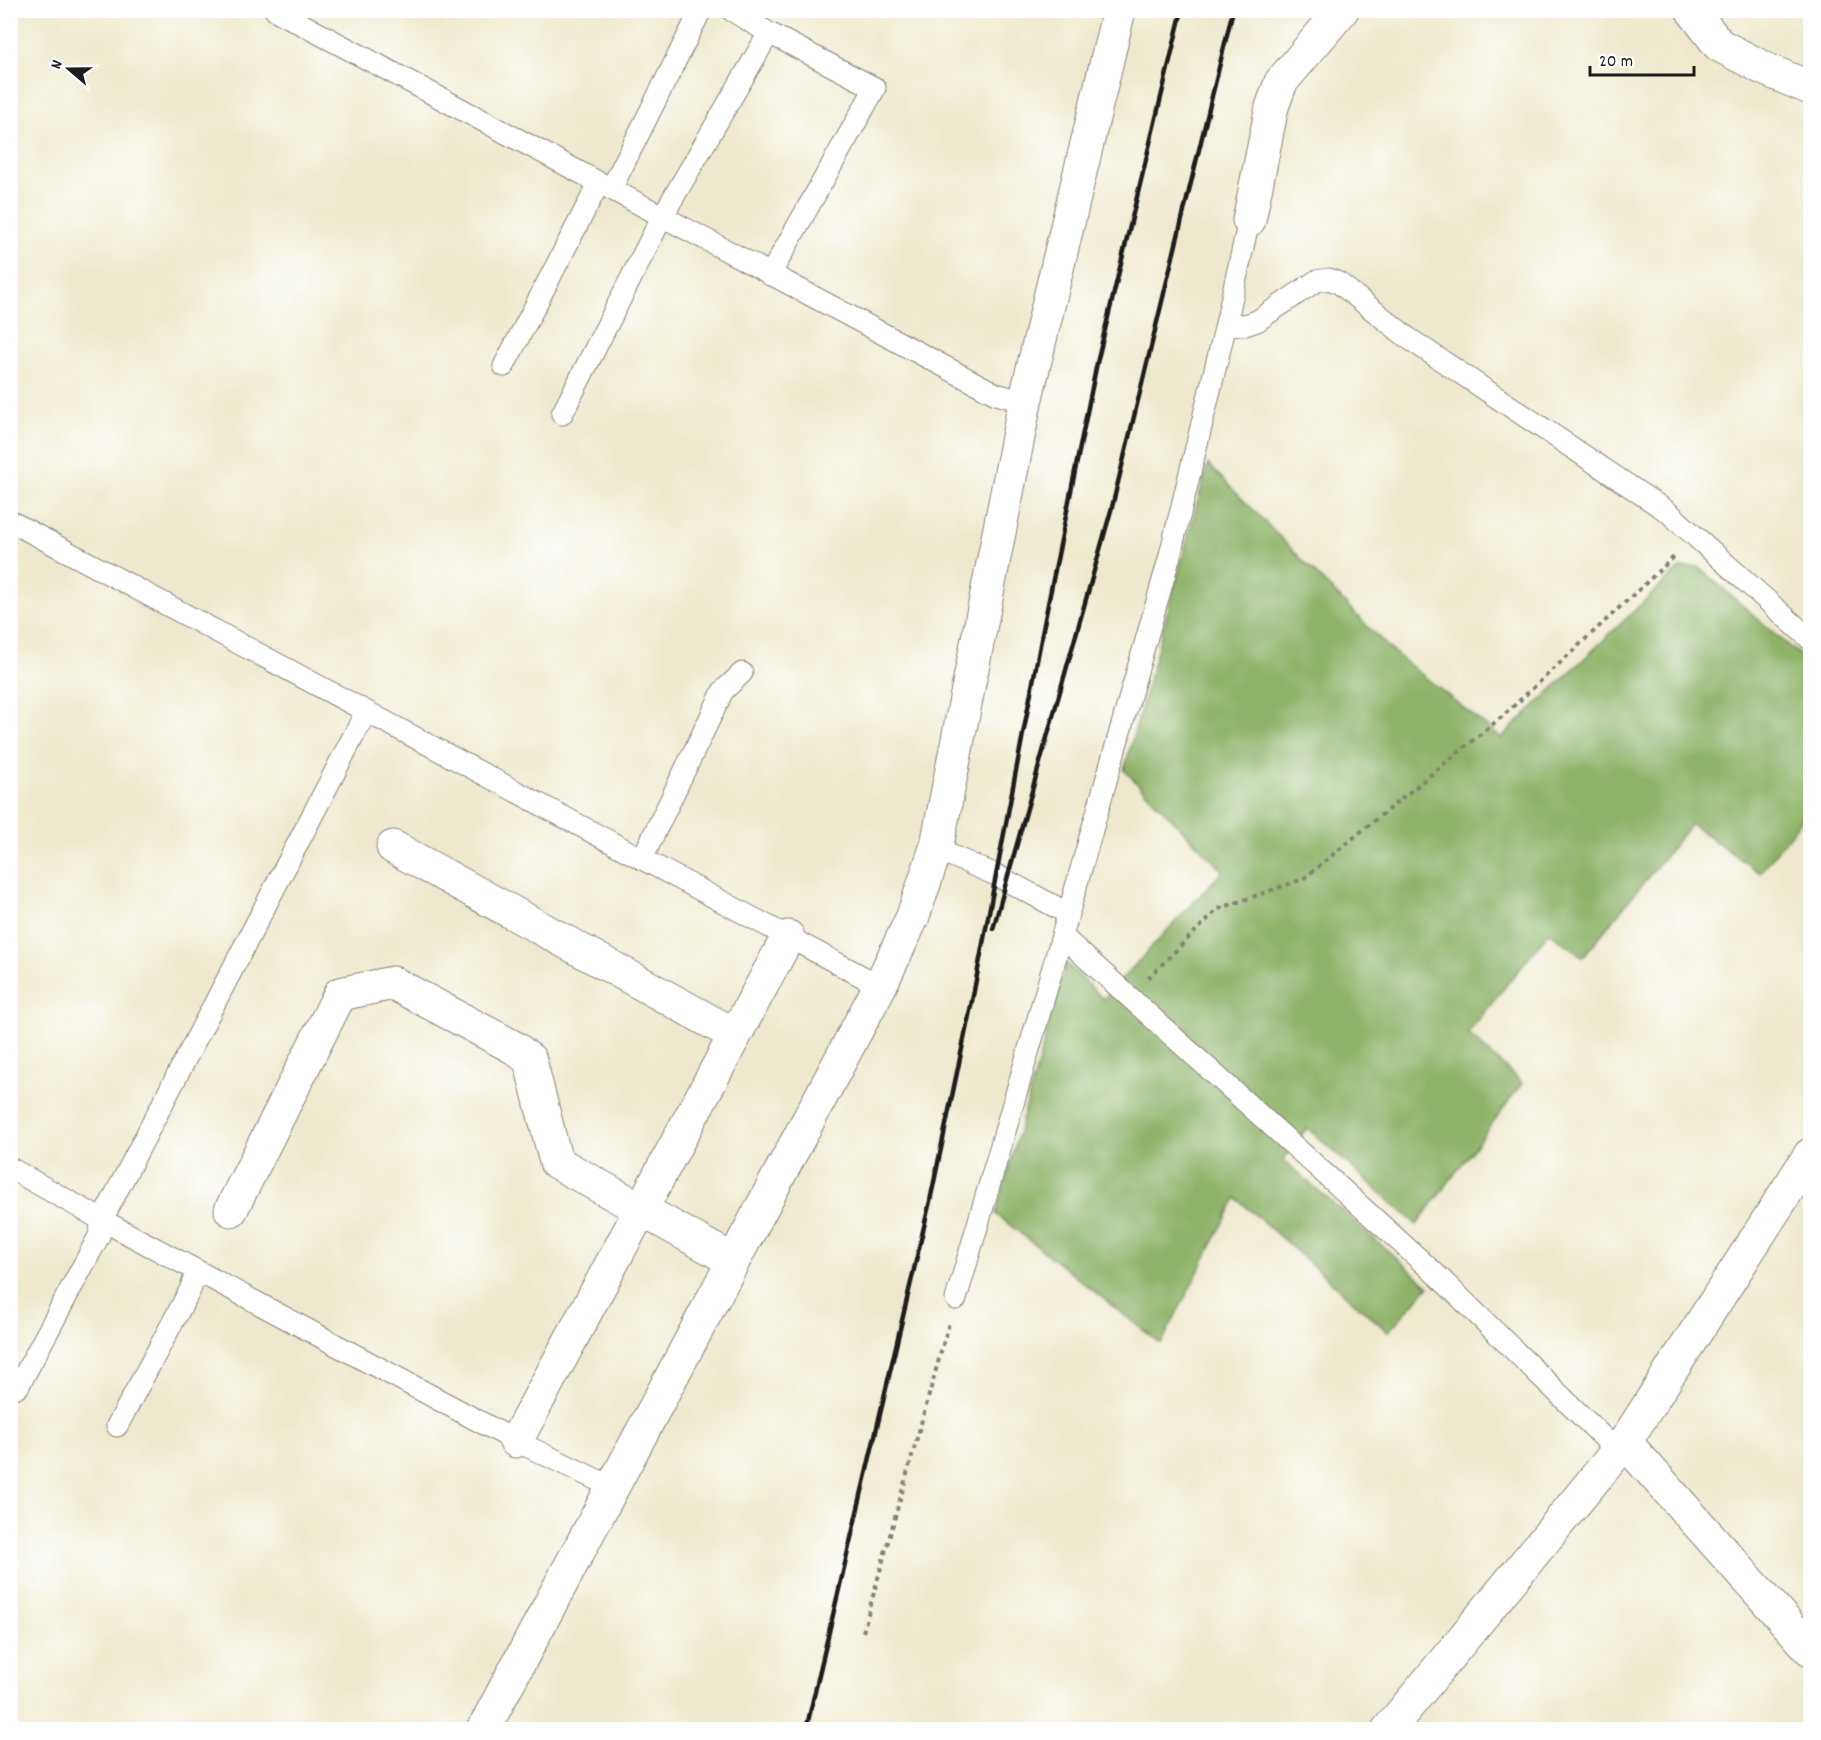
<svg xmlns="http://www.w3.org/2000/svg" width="1821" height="1740" font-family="Dekko,sans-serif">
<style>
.forest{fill:#8eb267;stroke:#556742;stroke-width:1.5}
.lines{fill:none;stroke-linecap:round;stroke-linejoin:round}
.service-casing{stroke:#858275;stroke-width:23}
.minor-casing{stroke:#858275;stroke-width:35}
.path{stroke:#858275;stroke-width:4;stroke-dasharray:4.5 4.5;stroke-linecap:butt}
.service{stroke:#fff;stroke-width:21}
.minor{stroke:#fff;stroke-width:33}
.rail{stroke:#1c1c1c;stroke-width:4.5}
</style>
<rect width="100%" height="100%" fill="#fff"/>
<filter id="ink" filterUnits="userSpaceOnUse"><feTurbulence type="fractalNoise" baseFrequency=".0167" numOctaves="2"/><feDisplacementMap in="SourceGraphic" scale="12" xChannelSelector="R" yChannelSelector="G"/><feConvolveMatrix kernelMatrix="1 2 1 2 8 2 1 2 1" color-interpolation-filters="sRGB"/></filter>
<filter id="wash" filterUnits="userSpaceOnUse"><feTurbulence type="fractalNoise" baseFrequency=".008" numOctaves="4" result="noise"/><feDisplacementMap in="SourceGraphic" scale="24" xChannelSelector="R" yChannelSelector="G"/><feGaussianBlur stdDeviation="1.35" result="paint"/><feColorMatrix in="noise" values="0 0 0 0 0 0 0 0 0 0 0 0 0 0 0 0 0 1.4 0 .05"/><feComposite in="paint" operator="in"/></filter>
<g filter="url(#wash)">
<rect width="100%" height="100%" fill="#eee9ce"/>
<path class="forest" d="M 1208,464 L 1390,649 L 1501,738 L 1679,568 L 1698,567 L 1810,664 L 1810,809 L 1760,873 L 1691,824 L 1583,957 L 1549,932 L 1468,1033 L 1522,1083 L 1417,1225 L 1307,1128 L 1283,1160 L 1429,1286 L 1388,1332 L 1236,1198 L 1161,1344 L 996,1214 L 1066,963 L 1103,999 L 1223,871 L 1124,770 Z"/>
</g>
<g filter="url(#ink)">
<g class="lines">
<g class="service-casing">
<g id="service">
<path d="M 275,10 L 996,394 L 1025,402"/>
<path d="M 731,10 L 769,33 L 875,88 L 770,275"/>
<path d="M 611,189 L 701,10"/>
<path d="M 1226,324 L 1245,325 L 1257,321 L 1316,281 L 1329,279 L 1339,283 L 1408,338 L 1668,512 L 1810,639"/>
<path d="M 504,366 L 599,183"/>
<path d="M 562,414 L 662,217 L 769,33"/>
<path d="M 10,521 L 880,986"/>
<path d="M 936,849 L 996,875 L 1069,914"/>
<path d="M 642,859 L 723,691 L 742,673"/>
<path d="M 1062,936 L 1440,1278 L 1607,1441 L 1625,1442"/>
<path d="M 10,1168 L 102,1220 L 516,1441 L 612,1487"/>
<path d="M 956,1299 L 1062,936 L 1169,559 L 1226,324 L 1249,220"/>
<path d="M 18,1387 L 99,1236 L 102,1220 L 366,712"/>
<path d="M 117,1426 L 190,1290 L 197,1271"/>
</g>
</g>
<g class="minor-casing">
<g id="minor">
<path d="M 1692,10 L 1719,45 L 1765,69 L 1810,88"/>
<path d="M 1249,220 L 1272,107 L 1281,82 L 1342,10"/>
<path d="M 393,847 L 735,1035"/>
<path d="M 231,1210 L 340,994 L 393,983 L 515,1048 L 530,1060 L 556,1162 L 732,1260"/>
<path d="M 516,1441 L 788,937"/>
<path d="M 1625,1442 L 1810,1649"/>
<path d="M 483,1730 L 880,986 L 913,916 L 937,845 L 1025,402 L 1119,10"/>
<path d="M 1388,1730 L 1625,1442 L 1810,1155"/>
</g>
</g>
<g class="path">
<path d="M 1148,978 L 1218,909 L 1303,879 L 1504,715 L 1676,555"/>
<path d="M 863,1632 L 949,1323"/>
</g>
<use href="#service" class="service"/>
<use href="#minor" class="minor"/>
<g class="rail">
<path d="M 993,929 L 1112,507 L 1233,10"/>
<path d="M 806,1730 L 930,1201 L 972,1001 L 1045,619 L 1097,363 L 1182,10"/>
</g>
</g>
</g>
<rect width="1821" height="1740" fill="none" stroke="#fff" stroke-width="36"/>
<g transform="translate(69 69) rotate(290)" stroke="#ffffff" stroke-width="4.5" paint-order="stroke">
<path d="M0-4.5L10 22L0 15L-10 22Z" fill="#1c1c1c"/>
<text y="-9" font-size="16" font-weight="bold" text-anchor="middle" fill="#1c1c1c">N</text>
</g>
<path d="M1590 66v9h104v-9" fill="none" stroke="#1c1c1c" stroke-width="3"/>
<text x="1599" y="66" font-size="18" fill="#1c1c1c" stroke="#ffffff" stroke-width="4.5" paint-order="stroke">20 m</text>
</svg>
